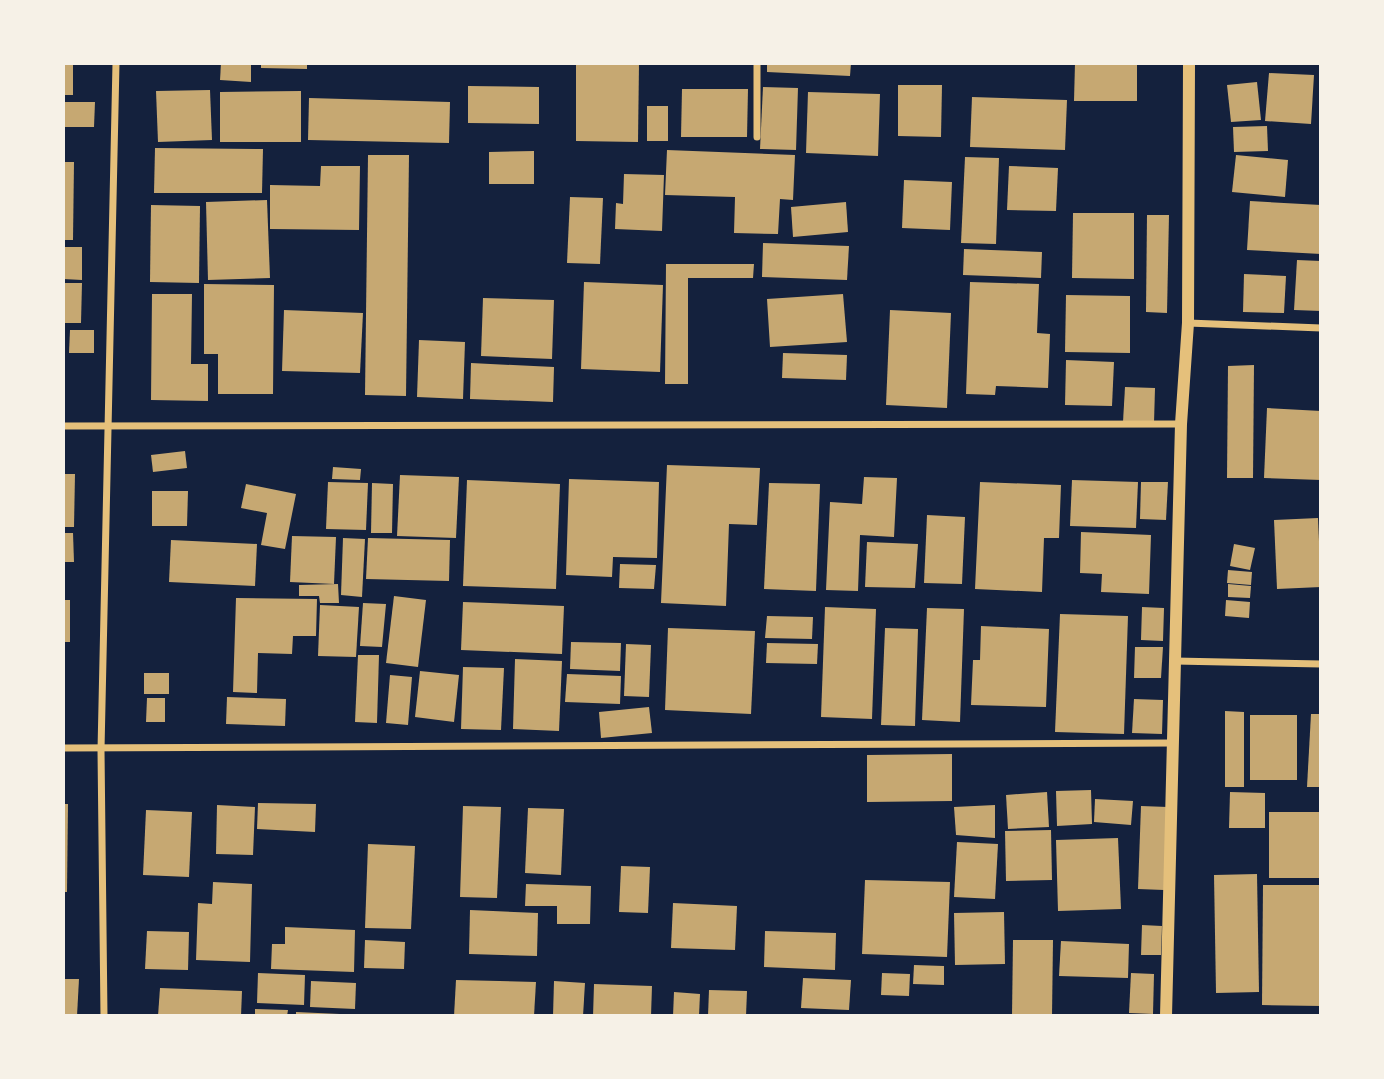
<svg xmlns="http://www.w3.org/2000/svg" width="1384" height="1079" font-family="Georgia,serif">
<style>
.building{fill:#c6a872}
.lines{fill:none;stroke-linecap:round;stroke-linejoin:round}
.minor{stroke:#e5c07b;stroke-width:7}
.tertiary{stroke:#e5c07b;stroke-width:12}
</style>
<rect width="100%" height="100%" fill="#14213d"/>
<g class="building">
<rect x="63" y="63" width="10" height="32"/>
<path d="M 221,63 L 251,63 L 251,82 L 220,80 Z"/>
<path d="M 261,63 L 307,63 L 307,69 L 261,68 Z"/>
<path d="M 576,63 L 639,63 L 638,142 L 576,141 Z"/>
<path d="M 767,63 L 851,63 L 850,76 L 767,72 Z"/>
<path d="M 1075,63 L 1137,63 L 1137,101 L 1074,101 Z"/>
<path d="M 1269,73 L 1314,75 L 1311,124 L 1265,121 Z"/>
<path d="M 1257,82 L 1261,120 L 1231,122 L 1227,85 Z"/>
<path d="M 898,85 L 942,85 L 941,137 L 898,136 Z"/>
<path d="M 468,86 L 539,87 L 539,124 L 468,123 Z"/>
<path d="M 763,87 L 798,88 L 796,150 L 760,149 Z"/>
<path d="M 682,89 L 748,89 L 747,137 L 681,137 Z"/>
<path d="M 210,90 L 212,140 L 158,142 L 156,91 Z"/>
<path d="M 301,91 L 301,142 L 220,142 L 220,92 Z"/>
<path d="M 808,92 L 880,94 L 878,156 L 806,153 Z"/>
<path d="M 972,97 L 1067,100 L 1065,150 L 970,147 Z"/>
<path d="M 309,98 L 450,102 L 449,143 L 308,140 Z"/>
<path d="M 63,102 L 95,102 L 94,127 L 63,127 Z"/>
<rect x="647" y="106" width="21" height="35"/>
<path d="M 1267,126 L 1268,151 L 1234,152 L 1233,127 Z"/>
<path d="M 155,148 L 263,149 L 262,193 L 154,193 Z"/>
<path d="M 667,150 L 795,155 L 793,200 L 780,199 L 778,234 L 734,233 L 735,197 L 665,195 Z"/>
<path d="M 534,151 L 534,184 L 489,184 L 489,152 Z"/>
<path d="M 368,155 L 409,155 L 406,396 L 365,395 Z"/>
<path d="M 1236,155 L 1288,160 L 1285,197 L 1232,192 Z"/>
<path d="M 965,157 L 999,158 L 996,244 L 961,243 Z"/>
<path d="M 63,162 L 74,162 L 73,240 L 63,240 Z"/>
<path d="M 321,166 L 360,166 L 359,230 L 270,229 L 270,185 L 320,186 Z"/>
<path d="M 1009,166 L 1058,168 L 1056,211 L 1007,210 Z"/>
<path d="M 624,174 L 664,175 L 662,231 L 615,229 L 616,203 L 623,204 Z"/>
<path d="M 904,180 L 952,182 L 950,230 L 902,228 Z"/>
<path d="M 570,197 L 603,198 L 600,264 L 567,263 Z"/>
<path d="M 267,200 L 270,278 L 208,280 L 206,202 Z"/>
<path d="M 1250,201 L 1321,205 L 1321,254 L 1247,250 Z"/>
<path d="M 846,202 L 848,232 L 793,237 L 791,207 Z"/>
<path d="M 151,205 L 200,206 L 199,283 L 150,282 Z"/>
<path d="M 1073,213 L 1134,213 L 1134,279 L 1072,278 Z"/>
<path d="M 1147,215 L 1169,215 L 1167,313 L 1146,312 Z"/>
<path d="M 763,243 L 849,246 L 847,280 L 762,277 Z"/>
<path d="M 63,247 L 82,247 L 82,280 L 63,279 Z"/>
<path d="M 964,249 L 1042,252 L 1041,278 L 963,275 Z"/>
<path d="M 1297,260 L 1321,261 L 1321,311 L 1294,310 Z"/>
<path d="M 666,264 L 754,264 L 753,278 L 688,278 L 688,384 L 665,384 Z"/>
<path d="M 1244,274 L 1286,276 L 1284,313 L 1243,312 Z"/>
<path d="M 584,282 L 663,285 L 660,372 L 581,369 Z"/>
<path d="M 970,282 L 1039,284 L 1037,333 L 1050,334 L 1048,388 L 996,386 L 995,395 L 966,394 Z"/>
<path d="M 63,283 L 82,283 L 81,323 L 63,323 Z"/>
<path d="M 204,284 L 274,285 L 273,394 L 218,394 L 218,354 L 204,354 Z"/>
<path d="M 152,294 L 192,294 L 191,364 L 208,364 L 208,401 L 151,400 Z"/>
<path d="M 843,294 L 847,342 L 770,347 L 767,299 Z"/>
<path d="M 1066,295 L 1130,296 L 1130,353 L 1065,352 Z"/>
<path d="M 483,298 L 554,300 L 552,359 L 481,356 Z"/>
<path d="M 284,310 L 363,313 L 360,373 L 282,371 Z"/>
<path d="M 890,310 L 951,313 L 947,408 L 886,405 Z"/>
<path d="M 70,330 L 94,330 L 94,353 L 69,353 Z"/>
<path d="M 419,340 L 465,342 L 463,399 L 417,397 Z"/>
<path d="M 783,353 L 847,355 L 846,380 L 782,378 Z"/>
<path d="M 1066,360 L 1114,362 L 1112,406 L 1065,405 Z"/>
<path d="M 471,363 L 554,367 L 553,402 L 470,399 Z"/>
<path d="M 1254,365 L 1253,478 L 1227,478 L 1228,366 Z"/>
<path d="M 1125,387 L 1155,388 L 1154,423 L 1123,422 Z"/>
<path d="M 1267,408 L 1321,411 L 1321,480 L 1264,478 Z"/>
<path d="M 185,451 L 187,468 L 153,472 L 151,455 Z"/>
<path d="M 667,465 L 760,468 L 757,525 L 729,524 L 726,606 L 661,603 Z"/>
<path d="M 333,467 L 361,469 L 360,480 L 332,479 Z"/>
<path d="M 63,474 L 75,474 L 74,527 L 63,527 Z"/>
<path d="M 400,475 L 459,477 L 456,538 L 397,536 Z"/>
<path d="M 864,477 L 897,478 L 894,537 L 860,535 L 858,591 L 826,590 L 830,502 L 862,504 Z"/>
<path d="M 569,479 L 659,482 L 657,558 L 613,557 L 612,577 L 566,575 Z"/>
<path d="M 467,480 L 560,484 L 556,589 L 463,586 Z"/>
<path d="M 1072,480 L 1138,482 L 1136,528 L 1070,526 Z"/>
<path d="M 328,482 L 368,483 L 366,530 L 326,529 Z"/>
<path d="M 980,482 L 1061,485 L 1059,538 L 1044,538 L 1042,592 L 975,589 Z"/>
<path d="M 1141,482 L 1168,482 L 1166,520 L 1140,519 Z"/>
<path d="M 372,483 L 393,484 L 392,533 L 371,533 Z"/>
<path d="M 769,483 L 820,484 L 816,591 L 764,589 Z"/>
<path d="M 246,484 L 296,494 L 285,549 L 261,545 L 267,513 L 241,508 Z"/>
<path d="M 152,491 L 188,491 L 187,526 L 152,526 Z"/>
<path d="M 927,515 L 965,517 L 962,584 L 924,583 Z"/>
<path d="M 1318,518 L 1321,587 L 1277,589 L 1274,520 Z"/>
<path d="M 1081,532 L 1151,535 L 1149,594 L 1101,592 L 1102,574 L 1080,573 Z"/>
<path d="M 63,533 L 73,533 L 74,562 L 63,562 Z"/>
<path d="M 292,536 L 336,537 L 334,584 L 290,582 Z"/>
<path d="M 343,538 L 365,539 L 362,597 L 341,595 Z"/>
<path d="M 368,538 L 450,540 L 449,581 L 366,579 Z"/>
<path d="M 171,540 L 257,544 L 255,586 L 169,582 Z"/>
<path d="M 867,542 L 918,544 L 915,588 L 865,587 Z"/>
<path d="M 1234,544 L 1255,548 L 1250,570 L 1230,566 Z"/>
<path d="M 620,564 L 656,565 L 654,589 L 619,588 Z"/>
<path d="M 1228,570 L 1252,572 L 1251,585 L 1227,583 Z"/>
<path d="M 338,584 L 339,603 L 320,603 L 319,596 L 299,596 L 299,585 Z"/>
<path d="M 1228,584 L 1251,586 L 1250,598 L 1228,597 Z"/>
<path d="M 394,596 L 426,600 L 418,667 L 386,663 Z"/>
<path d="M 236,598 L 317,599 L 316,636 L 293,636 L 292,654 L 258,653 L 257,693 L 233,692 Z"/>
<rect x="63" y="600" width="7" height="42"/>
<path d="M 1226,600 L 1250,602 L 1249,618 L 1225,616 Z"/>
<path d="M 463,602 L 564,606 L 562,654 L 461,650 Z"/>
<path d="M 363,603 L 386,604 L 382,647 L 360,646 Z"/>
<path d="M 320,605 L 359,607 L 356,657 L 318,656 Z"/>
<path d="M 825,607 L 876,609 L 872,719 L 821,717 Z"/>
<path d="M 1142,607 L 1164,608 L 1163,641 L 1141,640 Z"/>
<path d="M 927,608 L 964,609 L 960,722 L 922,720 Z"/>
<path d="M 1060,614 L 1128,616 L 1124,734 L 1055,732 Z"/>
<path d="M 767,616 L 813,617 L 812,639 L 765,638 Z"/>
<path d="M 981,626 L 1049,629 L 1046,707 L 971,705 L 973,660 L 980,660 Z"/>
<path d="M 668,628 L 755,631 L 751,714 L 665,710 Z"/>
<path d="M 885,628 L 918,629 L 915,726 L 881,725 Z"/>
<path d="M 571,642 L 621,643 L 620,671 L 570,669 Z"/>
<path d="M 767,643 L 818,644 L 817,664 L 766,663 Z"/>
<path d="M 626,644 L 651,645 L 649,697 L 624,696 Z"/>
<path d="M 1135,647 L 1163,647 L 1161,678 L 1134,678 Z"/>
<path d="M 358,655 L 379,655 L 377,723 L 355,722 Z"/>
<path d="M 515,659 L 562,661 L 559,731 L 513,729 Z"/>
<path d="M 463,667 L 504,668 L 501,730 L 461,729 Z"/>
<path d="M 420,671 L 459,675 L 454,722 L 415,717 Z"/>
<rect x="144" y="673" width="25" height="21"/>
<path d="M 567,674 L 621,676 L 620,704 L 565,702 Z"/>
<path d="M 390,675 L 412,677 L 408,725 L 386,723 Z"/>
<path d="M 227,697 L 286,699 L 285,726 L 226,724 Z"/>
<path d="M 147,698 L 165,698 L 165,722 L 146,722 Z"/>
<path d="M 1134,699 L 1163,700 L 1162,734 L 1132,733 Z"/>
<path d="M 649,707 L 652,733 L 601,738 L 599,712 Z"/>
<path d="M 1225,711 L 1244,712 L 1244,787 L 1225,787 Z"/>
<path d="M 1311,714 L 1321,714 L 1321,787 L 1307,787 Z"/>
<rect x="1250" y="715" width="47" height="65"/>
<path d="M 952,754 L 952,801 L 867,802 L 867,755 Z"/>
<path d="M 1091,790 L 1092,824 L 1057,826 L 1056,791 Z"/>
<path d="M 1047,792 L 1049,827 L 1008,829 L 1006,795 Z"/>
<path d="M 1230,792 L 1265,793 L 1265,828 L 1229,828 Z"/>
<path d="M 1095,799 L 1133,801 L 1131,825 L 1094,822 Z"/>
<path d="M 258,803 L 316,804 L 315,832 L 257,829 Z"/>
<path d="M 63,804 L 68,804 L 67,892 L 63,892 Z"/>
<path d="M 217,805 L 255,807 L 253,855 L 216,854 Z"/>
<path d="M 995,805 L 995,838 L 956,835 L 954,807 Z"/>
<path d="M 463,806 L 501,807 L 497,898 L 460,897 Z"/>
<path d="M 1141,806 L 1168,807 L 1164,890 L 1138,889 Z"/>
<path d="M 528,808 L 564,809 L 561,875 L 525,873 Z"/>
<path d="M 146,810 L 192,812 L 189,877 L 143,875 Z"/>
<rect x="1269" y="812" width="52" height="66"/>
<path d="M 1051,830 L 1052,880 L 1006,881 L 1005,831 Z"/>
<path d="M 1118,838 L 1121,909 L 1058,911 L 1056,840 Z"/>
<path d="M 957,842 L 998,844 L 995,899 L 954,897 Z"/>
<path d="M 368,844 L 415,846 L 411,929 L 365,928 Z"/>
<path d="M 621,866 L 650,867 L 648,913 L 619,912 Z"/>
<path d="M 1257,874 L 1259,992 L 1216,993 L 1214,875 Z"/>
<path d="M 865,880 L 950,882 L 947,957 L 862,954 Z"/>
<path d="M 213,882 L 252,884 L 250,962 L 196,960 L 198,903 L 212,904 Z"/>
<path d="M 526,884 L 591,886 L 590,924 L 557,924 L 557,906 L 525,906 Z"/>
<path d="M 1263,885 L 1321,885 L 1321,1006 L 1262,1005 Z"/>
<path d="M 673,903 L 737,906 L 735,950 L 671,948 Z"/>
<path d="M 470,910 L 538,913 L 537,956 L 469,954 Z"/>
<path d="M 1004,912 L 1005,964 L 955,965 L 954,913 Z"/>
<path d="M 1142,925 L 1162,926 L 1161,955 L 1141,955 Z"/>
<path d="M 285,927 L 355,930 L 354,972 L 271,969 L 272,944 L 285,944 Z"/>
<path d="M 147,931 L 189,932 L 188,970 L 145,969 Z"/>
<path d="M 765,931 L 836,933 L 835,970 L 764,967 Z"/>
<path d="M 365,940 L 405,942 L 404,969 L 364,968 Z"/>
<path d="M 1013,940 L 1053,940 L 1052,1016 L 1012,1016 Z"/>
<path d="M 1061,941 L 1129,944 L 1128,978 L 1059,976 Z"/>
<path d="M 914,965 L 944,966 L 944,985 L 913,984 Z"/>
<path d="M 258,973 L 305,975 L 304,1005 L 257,1003 Z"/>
<path d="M 882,973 L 910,974 L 909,996 L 881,995 Z"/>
<path d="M 1131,973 L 1154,974 L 1153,1014 L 1129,1013 Z"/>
<path d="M 803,978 L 851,980 L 849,1010 L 801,1008 Z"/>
<path d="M 63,979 L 79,979 L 77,1016 L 63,1016 Z"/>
<path d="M 456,980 L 536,982 L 534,1016 L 454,1016 Z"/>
<path d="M 311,981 L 356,983 L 355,1009 L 310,1007 Z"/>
<path d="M 554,981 L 585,983 L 583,1016 L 553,1016 Z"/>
<path d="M 594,984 L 652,986 L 651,1016 L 593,1016 Z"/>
<path d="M 160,988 L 242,991 L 241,1016 L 158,1016 Z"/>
<path d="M 709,990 L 747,991 L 746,1016 L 708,1016 Z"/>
<path d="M 674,992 L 700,994 L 699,1016 L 673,1016 Z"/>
<path d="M 255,1009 L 288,1010 L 287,1016 L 255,1016 Z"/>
<path d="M 296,1012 L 340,1014 L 340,1016 L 296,1016 Z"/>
</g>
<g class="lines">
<g class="minor">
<path d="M 757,137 L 757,63"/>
<path d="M 1188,323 L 1321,328"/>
<path d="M 63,426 L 1181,424"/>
<path d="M 1175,661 L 1321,664"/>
<path d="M 63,748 L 1173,743"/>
<path d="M 104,1016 L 101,750 L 116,63"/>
</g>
<path class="tertiary" d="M 1166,1016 L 1181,424 L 1188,323 L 1189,63"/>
</g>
<rect width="1384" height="1079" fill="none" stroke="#f6f1e7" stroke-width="130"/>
</svg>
